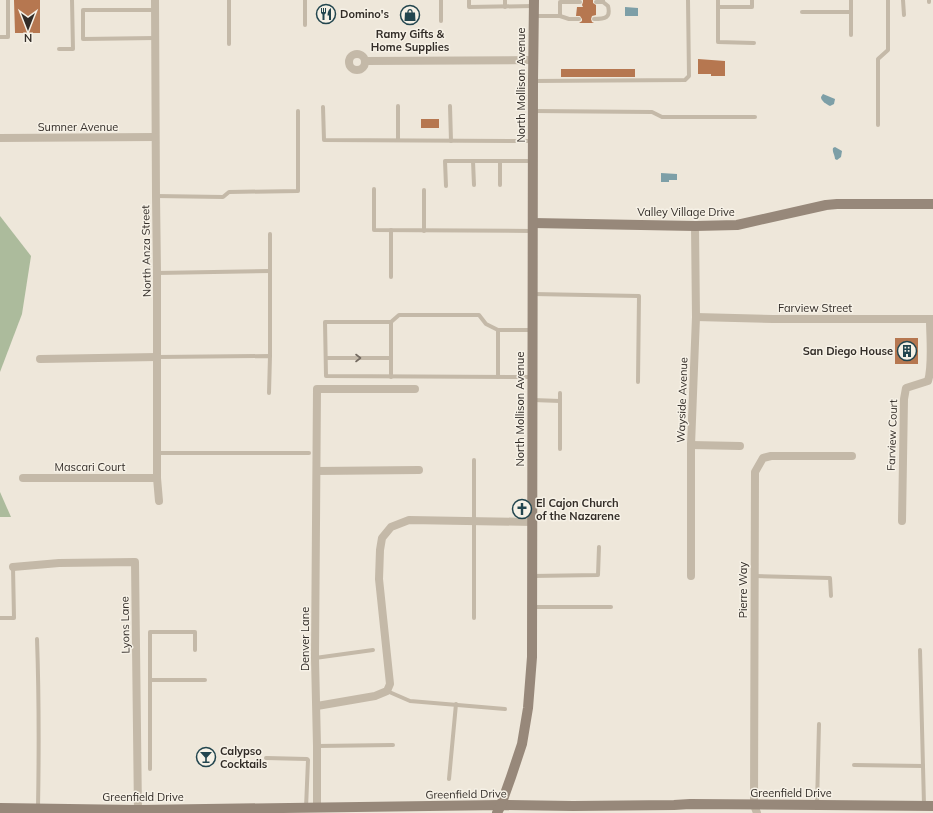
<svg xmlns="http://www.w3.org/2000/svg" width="933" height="813" font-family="Mulish,sans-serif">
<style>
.green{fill:#acbb9c}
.water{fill:#7d9fa7}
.building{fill:#b67750}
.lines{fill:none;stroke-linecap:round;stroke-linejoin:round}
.lane{stroke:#c4b9a8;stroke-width:4}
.street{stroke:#c4b9a8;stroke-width:8}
.secondary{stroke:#97887a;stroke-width:10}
.oneway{stroke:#746b61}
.labels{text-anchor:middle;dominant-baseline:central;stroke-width:3;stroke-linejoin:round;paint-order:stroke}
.poi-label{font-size:11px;font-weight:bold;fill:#322c27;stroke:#f6f1e6;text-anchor:start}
.street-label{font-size:11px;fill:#322c27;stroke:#f6f1e6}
</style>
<rect width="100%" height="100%" fill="#eee7da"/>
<g class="green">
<path d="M 0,216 L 31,256 L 22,314 L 0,372 Z"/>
<path d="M 0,492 L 11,517 L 0,517 Z"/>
</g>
<g class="water">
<path d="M 625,7 L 638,8 L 638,16 L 625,16 Z"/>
<path d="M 823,94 L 835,99 L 834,104 L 830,106 C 826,104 821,101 821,97 Z"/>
<path d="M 835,147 L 842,151 L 841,157 L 837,160 L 835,159 C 835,155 832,152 833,148 Z"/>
<path d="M 661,173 L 677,174 L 677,180 L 669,180 L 669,182 L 661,182 Z"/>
</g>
<g class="building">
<path d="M 14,0 L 40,0 L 40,33 L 15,33 Z"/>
<path d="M 583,0 L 593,0 L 593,3 L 596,5 L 596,15 L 592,16 L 591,19 L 592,22 L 594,23 L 579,23 L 582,21 L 582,19 L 580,16 L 576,16 L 577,7 L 583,7 L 582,5 L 583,2 Z"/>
<path d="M 698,59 L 725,61 L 725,76 L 711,76 L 711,74 L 698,74 Z"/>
<rect x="561" y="69" width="74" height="8"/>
<rect x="421" y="119" width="18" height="9"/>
<rect x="895" y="338" width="23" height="26"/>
</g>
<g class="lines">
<g class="lane">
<path d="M 229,0 L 229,44"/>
<path d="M 305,0 L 305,25"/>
<path d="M 441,0 L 441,21"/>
<path d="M 469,0 L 469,7 L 533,6"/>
<path d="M 505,0 L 505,7"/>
<path d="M 718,0 L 718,7 L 752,7 L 752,0"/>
<path d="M 851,0 L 851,35"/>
<path d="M 903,0 L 904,15"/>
<path d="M 929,0 L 929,2"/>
<path d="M 596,2 L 603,2 L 603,0"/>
<path d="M 718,7 L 718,42 L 754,43"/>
<path d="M 155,10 L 83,10 L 83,39 L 155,38"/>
<path d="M 802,12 L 851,12"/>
<path d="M 534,16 L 560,16 L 560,2 L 580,2"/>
<path d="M 560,16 L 569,19 L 579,19"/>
<path d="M 594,19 C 605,19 611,18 608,6 L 603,2"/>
<path d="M 0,37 L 8,37 L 8,0"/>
<path d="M 59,49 L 73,49 L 72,0"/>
<path d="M 533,81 L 685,80 L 689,76 L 688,0"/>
<path d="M 398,106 L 398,140"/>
<path d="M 450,106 L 451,141"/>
<path d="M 323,107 L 324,140 L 532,141"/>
<path d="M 533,111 L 652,112 L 662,117 L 755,117"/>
<path d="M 878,125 L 878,59 L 888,50 L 888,0"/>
<path d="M 473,161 L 474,185"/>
<path d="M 500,161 L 500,185"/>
<path d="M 446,186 L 445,161 L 532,161"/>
<path d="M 374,189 L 374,230 L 532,231"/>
<path d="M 424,190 L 424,231"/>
<path d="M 156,196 L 223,197 L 229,192 L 298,191 L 298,111"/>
<path d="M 391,230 L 391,277"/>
<path d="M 157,273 L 270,271"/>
<path d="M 533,294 L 639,296 L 638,382"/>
<path d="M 391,322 L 391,377"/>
<path d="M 531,330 L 498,330 L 486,324 L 479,315 L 399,315 L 391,322 L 325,322 L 326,376 L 532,377"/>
<path d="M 270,356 L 270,234"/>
<path d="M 157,357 L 270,356 L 269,393"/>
<path d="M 326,358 L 391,358"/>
<path d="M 498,377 L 498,330"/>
<path d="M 533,400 L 560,401 L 560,393"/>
<path d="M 560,401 L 560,449"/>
<path d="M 157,453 L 309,453"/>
<path d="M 532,576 L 598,575 L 599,547"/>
<path d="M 755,576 L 830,578 L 831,596"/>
<path d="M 532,607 L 611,607"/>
<path d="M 0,618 L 14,618 L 13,567"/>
<path d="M 474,618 L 474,460"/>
<path d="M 37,639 C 39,695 39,752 38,808"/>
<path d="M 920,650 L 923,766"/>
<path d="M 315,658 L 373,650"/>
<path d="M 150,680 L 205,680"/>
<path d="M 387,691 L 410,701 L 505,709"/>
<path d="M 317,746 L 393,745"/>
<path d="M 266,758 L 307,759 L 308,760 L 306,808"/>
<path d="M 854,765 L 923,766 L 924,805"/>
<path d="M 150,769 L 150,632 L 195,632 L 195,650"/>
<path d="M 449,779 L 456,704"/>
<path d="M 817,805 L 819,724"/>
</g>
<g class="street">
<path d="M 155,0 L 156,196 L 157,273 L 157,478 L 159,501"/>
<circle cx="357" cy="62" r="8"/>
<path d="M 366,61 L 533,60"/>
<path d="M 0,138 L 155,137"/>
<path d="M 696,317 L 773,319 L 933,319"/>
<path d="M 40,359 L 157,357"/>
<path d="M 691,445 L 740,446"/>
<path d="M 317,471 L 419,470"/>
<path d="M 23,478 L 157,478"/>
<path d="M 902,521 L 904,399 L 906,388 L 928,381 C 933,364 930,338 930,319"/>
<path d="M 13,567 L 59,563 L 135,562 L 138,813"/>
<path d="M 691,576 L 691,445 L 696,317 L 695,226"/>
<path d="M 317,706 L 375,696 L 387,691 L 390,684 L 379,579 L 380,550 L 382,538 L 391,527 L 409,520 L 532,522"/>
<path d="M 317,808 L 317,746 L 315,658 L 317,389 L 415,389"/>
<path d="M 757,813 L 754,805 L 755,472 L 763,458 L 771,456 L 852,456"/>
</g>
<g class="secondary">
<path d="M 533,223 L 695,226 L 737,225 L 826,205 L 837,204 L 933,204"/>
<path d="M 0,808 L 138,810 L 501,805 L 573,806 L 674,805 L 690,804 L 933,806"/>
<path d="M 497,813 L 501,805 L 511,777 L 522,744 L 528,708 L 532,657 L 533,81 L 534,0"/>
</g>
</g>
<defs><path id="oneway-chevron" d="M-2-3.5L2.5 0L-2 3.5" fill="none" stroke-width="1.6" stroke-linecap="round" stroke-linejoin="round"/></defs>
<use class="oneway" href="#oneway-chevron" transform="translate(358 358)"/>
<defs>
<g id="restaurant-ring" transform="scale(1)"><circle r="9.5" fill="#f6f1e6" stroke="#22454e" stroke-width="1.5"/><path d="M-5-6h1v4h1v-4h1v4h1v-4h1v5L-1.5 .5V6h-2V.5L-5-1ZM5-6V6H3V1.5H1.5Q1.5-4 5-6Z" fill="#22454e"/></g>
<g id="shop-ring" transform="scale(1)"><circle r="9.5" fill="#f6f1e6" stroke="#22454e" stroke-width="1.5"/><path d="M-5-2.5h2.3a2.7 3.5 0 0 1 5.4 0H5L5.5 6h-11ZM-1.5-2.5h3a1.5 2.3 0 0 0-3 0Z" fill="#22454e"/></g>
<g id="building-ring" transform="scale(1)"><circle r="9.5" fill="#f6f1e6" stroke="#22454e" stroke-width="1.5"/><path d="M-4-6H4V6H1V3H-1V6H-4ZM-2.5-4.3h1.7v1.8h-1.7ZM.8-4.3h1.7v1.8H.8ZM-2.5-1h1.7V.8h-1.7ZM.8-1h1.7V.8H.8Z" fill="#22454e"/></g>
<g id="church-ring" transform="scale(1)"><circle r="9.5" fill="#f6f1e6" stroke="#22454e" stroke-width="1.5"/><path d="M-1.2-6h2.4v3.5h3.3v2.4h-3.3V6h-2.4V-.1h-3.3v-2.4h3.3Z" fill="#22454e"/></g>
<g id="bar-ring" transform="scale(1)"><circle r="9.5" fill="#f6f1e6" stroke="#22454e" stroke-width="1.5"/><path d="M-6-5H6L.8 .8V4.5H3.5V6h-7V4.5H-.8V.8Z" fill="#22454e"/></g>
</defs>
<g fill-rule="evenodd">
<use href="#restaurant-ring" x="326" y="14"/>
<use href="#shop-ring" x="410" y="15"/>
<use href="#building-ring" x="907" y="351"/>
<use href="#church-ring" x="522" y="509"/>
<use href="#bar-ring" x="206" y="757"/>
</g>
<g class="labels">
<g class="poi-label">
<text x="340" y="14">Domino's</text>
<text x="410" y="34" text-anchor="middle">Ramy Gifts &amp;<tspan x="410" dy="13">Home Supplies</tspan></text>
<text x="893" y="351" text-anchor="end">San Diego House</text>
<text x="536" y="503">El Cajon Church<tspan x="536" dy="13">of the Nazarene</tspan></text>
<text x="220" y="751">Calypso<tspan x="220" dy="13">Cocktails</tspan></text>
</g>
<g class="street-label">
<text transform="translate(521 85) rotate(-90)">North Mollison Avenue</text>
<text x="78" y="127">Sumner Avenue</text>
<text x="686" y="212">Valley Village Drive</text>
<text transform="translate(146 251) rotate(-91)">North Anza Street</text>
<text x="815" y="308">Farview Street</text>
<text transform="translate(682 400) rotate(-88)">Wayside Avenue</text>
<text transform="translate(520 409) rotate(-90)">North Mollison Avenue</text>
<text transform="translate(892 435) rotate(-88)">Farview Court</text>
<text x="90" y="467">Mascari Court</text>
<text transform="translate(743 590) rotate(-90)">Pierre Way</text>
<text transform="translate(125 625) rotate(-91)">Lyons Lane</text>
<text transform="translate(305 639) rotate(-90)">Denver Lane</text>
<text x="791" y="793">Greenfield Drive</text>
<text transform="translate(466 794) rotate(-1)">Greenfield Drive</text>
<text x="143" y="797">Greenfield Drive</text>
</g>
</g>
<g transform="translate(28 28) rotate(180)" stroke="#f6f1e6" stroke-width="3" paint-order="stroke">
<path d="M0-3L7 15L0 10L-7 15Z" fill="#322c27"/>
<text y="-6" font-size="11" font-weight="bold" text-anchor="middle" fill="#322c27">N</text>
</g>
</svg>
